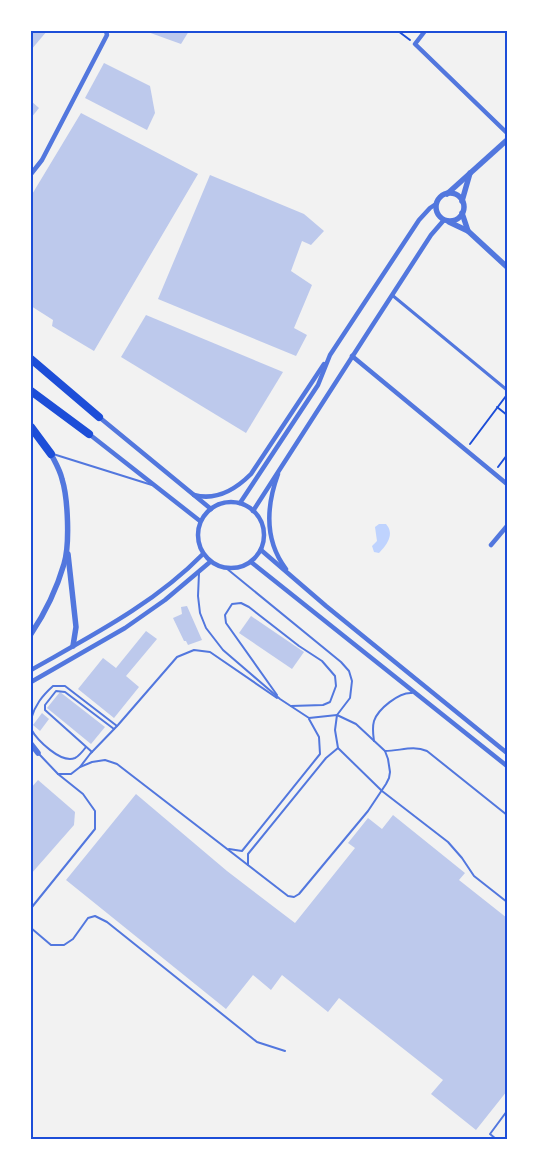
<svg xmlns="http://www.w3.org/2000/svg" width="538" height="1170" font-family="Karla,sans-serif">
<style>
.water{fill:#bfd3fe}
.building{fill:#bdc9ec}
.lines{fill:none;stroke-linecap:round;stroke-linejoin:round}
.path{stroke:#1d4ed8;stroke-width:2}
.service{stroke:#5277de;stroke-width:2}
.pedestrian{stroke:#5277de;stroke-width:3}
.minor{stroke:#5277de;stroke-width:4.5}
.tertiary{stroke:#5277de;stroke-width:5.5}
.trunk{stroke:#1d4ed8;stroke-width:8}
.neatline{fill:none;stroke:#1d4ed8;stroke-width:2}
</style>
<rect width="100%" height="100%" fill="#f2f2f2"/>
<path class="water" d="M 379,524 L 386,524 C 395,534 387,545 379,553 L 374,552 L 372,546 L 377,541 L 375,527 Z"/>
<g class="building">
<path d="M 31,31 L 47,31 L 31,50 Z"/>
<path d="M 145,31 L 189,31 L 181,44 Z"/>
<path d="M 104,63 L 150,86 L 155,113 L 147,130 L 85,98 Z"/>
<path d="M 31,101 L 39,108 L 31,118 Z"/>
<path d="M 81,113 L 198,174 L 94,351 L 52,326 L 53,320 L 31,306 L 31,196 Z"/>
<path d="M 210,175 L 304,214 L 324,231 L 311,245 L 302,241 L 291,271 L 312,285 L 294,328 L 307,335 L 296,356 L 158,299 Z"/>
<path d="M 146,315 L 283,372 L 246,433 L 121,357 Z"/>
<path d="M 187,606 L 202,640 L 188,645 L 186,641 L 184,641 L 173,618 L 182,614 L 181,607 Z"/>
<path d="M 251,616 L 304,652 L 292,669 L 239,633 Z"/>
<path d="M 146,631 L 157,639 L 126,676 L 139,687 L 114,718 L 78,689 L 103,658 L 116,668 Z"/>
<path d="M 60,692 L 105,727 L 91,744 L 47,708 Z"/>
<path d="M 42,713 L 49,719 L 40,731 L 33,725 Z"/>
<path d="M 38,780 L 75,812 L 74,825 L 31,874 L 31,788 Z"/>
<path d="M 136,794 L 227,871 L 295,923 L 355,848 L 348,843 L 368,818 L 382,829 L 393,815 L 465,873 L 459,880 L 507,918 L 507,1091 L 476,1130 L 431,1094 L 443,1080 L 339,998 L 328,1012 L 282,975 L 271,990 L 253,975 L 226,1009 L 66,880 Z"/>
</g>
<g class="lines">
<g class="path">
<path d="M 398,31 L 410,40"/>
<path d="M 497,407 L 507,415"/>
<path d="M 470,444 L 506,396"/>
<path d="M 498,467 L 507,455"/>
</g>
<g class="service">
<path d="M 53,454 L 152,485"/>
<path d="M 226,568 L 341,662 L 349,671 L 352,681 L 350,698 L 337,715 L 335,730 L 338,748 L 382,791 L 448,842 L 462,858 L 474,876 L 507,902"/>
<path d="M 277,695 L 226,623 L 225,615 L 232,604 L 241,603 L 249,607 L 299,646 L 322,661 L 335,676 L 336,686 L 330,702 L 323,705 L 291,706"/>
<path d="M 31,719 C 35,705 42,696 53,686 L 65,686 L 117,726"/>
<path d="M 31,729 C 37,740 61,764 75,758 C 79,756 83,751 86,747"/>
<path d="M 374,741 C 373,734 372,728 374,721 C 378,709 399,692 412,693"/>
<path d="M 385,751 C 400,751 413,745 427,751 L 507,815"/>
<path d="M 92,752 L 45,710 L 45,705 L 56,691 L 65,692 L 114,729"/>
<path d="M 39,754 L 58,774 L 71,774 L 80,767 L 92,762 L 105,760 L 117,764 L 288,896 L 294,897 L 299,894 L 368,811 L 386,784 L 389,778 L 390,772 L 388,759 L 385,751 L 356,724 L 337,715 L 309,718 L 280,699 L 223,650 L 206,628 L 200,613 L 198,596 L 199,573"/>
<path d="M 80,767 L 90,754 L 118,725 L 177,657 L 194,650 L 210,652 L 277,698"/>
<path d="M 229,849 L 242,851 L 320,754 L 319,737 L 309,719"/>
<path d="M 248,865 L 248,854 L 326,758 L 338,748"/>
<path d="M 31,911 L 32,907 L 95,829 L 95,811 L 83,794 L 58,774"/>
<path d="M 31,928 L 51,945 L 64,945 L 73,939 L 88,918 L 95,916 L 107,922 L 257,1042 L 285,1051"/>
<path d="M 496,1139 L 490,1134 L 507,1111"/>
</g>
<path class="pedestrian" d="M 392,295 L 507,390"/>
<g class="minor">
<path d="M 425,31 L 415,44 L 507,133"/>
<path d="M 31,174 L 42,160 L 107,35 L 106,31"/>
<path d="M 352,356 L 507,484"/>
<path d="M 99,417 L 211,509"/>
<path d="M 89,434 L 200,521"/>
<path d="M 278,474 C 266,507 264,540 286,569"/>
<path d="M 194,495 C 216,501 235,490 251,474 L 324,364"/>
<circle cx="231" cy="535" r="33"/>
<path d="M 240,503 L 318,385 L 330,355 L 419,220 L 430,208 L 436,204"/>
<path d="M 253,511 L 372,326 L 431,235 L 444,220"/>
<path d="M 491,545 L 507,526"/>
<path d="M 261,550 L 326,606 L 507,753"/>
<path d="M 251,562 L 507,766"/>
<path d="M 31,670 C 91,636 154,604 203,554"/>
<path d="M 31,682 L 125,628 L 165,600 L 210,562"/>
</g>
<g class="tertiary">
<circle cx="450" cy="207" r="14"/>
<path d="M 447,194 L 507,140"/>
<path d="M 462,201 L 470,173"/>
<path d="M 462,213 L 468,231"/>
<path d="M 449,222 L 468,231 L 507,267"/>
<path d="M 68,554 L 76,627 L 73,646"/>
<path d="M 31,634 C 45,613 57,588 64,564 C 70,545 68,498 62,479 C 60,470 55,462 51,454"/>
<path d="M 31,744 L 38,753"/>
</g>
<g class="trunk">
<path d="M 31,359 L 99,417"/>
<path d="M 31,391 L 89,434"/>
<path d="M 31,427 L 51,454"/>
</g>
</g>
<rect width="538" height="1170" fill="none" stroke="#ffffff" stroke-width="65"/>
<rect x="32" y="32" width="474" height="1106" class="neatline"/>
</svg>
